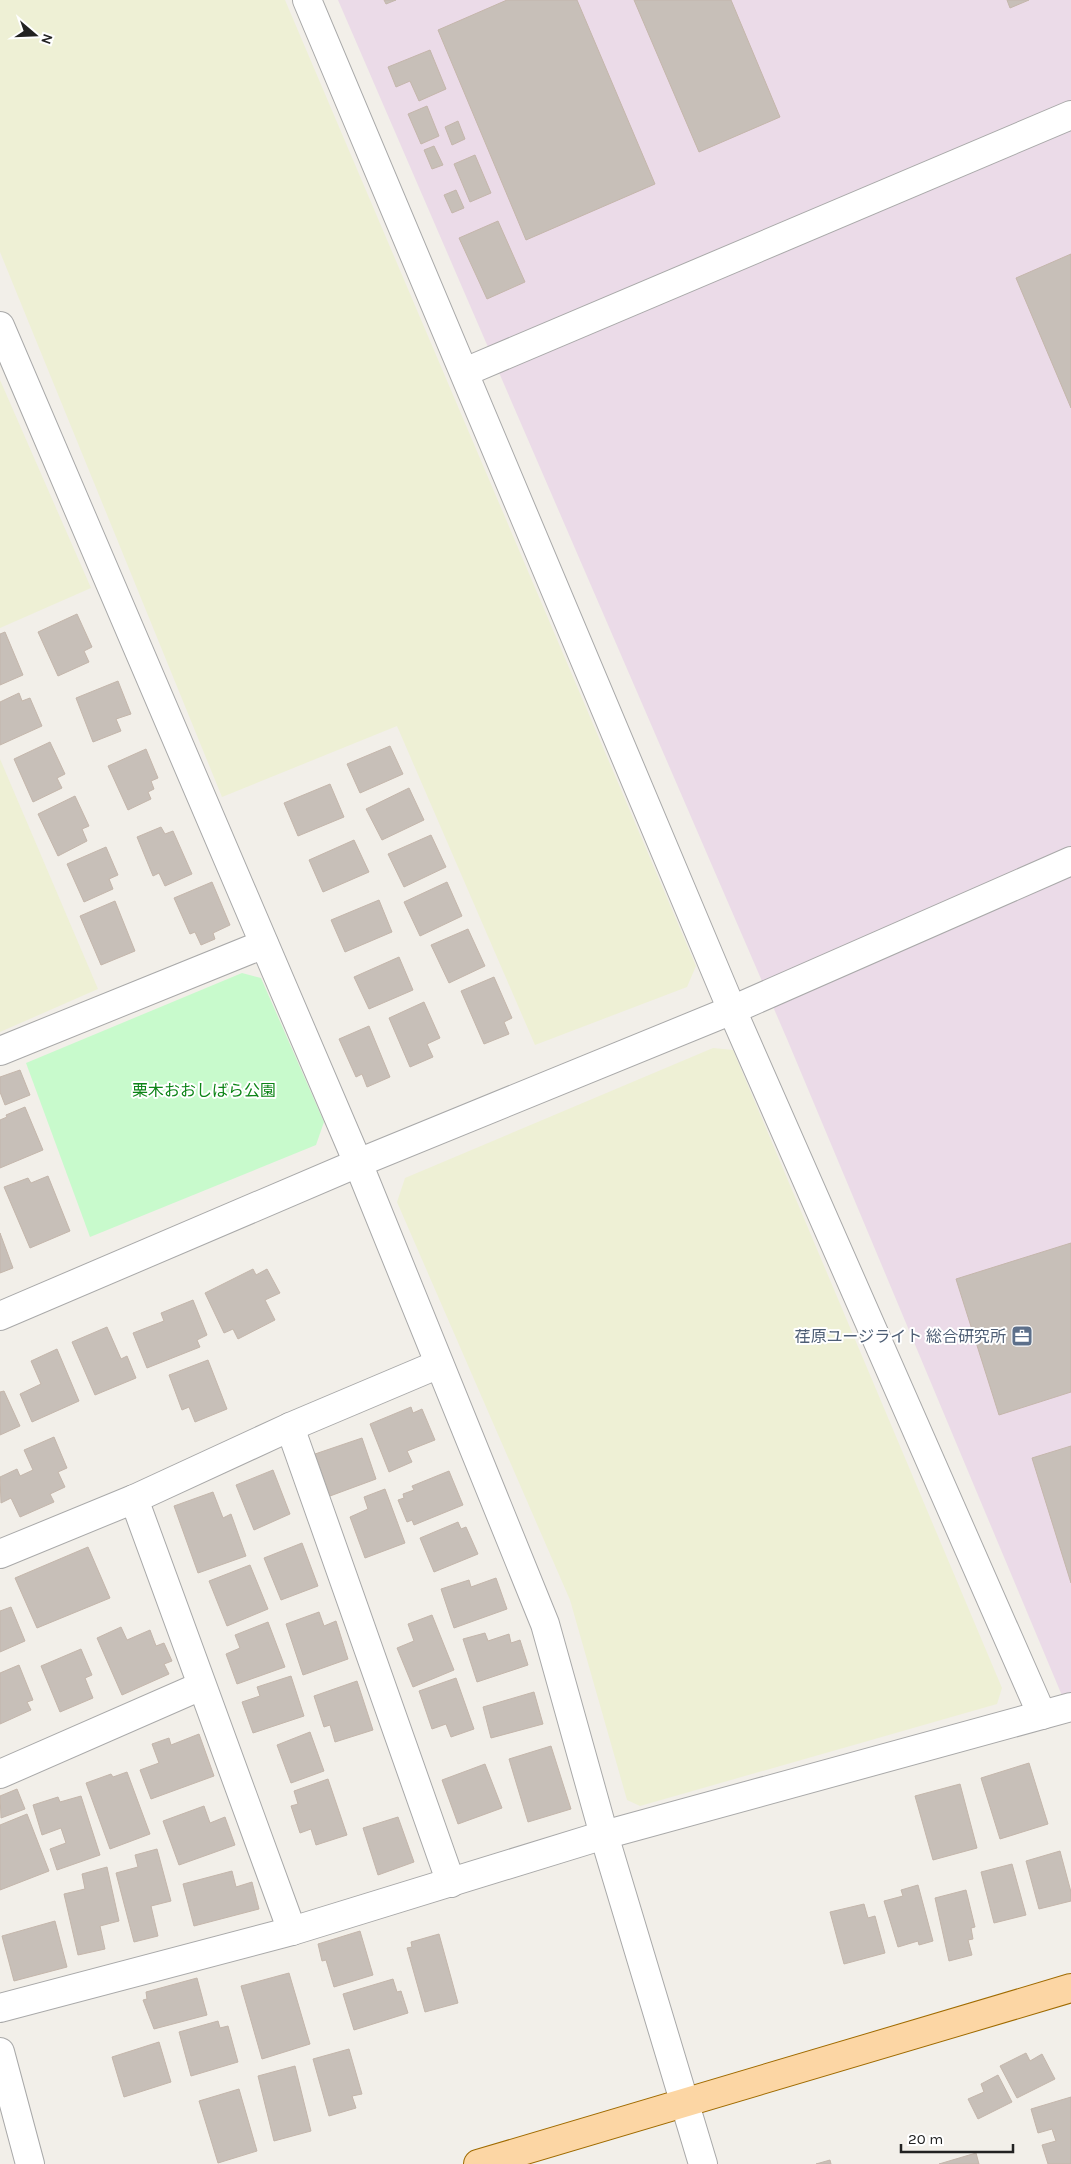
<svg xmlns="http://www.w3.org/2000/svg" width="1071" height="2164" font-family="Karla,'Noto Sans JP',sans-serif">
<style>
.industrial{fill:#ebdbe8}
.farmland{fill:#eef0d5}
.park{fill:#c8facc}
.building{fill:#c7bfb8;stroke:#c4b6ab}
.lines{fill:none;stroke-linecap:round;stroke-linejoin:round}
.minor-casing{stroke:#a9a9a9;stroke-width:30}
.major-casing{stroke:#a06b00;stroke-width:30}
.minor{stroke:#fff;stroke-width:28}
.major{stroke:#fcd6a4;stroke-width:28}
.labels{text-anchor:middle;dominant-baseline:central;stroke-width:4;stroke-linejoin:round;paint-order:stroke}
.park-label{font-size:16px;fill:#0c8416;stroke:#fff}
.service-label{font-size:16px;fill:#4e5e75;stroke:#fff;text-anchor:end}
</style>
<rect width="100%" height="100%" fill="#f2efe9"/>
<path class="industrial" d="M 338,0 L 1071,0 L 1071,1696 L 1063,1698 L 787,1039 Z"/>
<g class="farmland">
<path d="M 0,0 L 285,0 L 696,966 L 687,987 L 535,1045 L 397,726 L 222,797 L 0,252 Z"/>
<path d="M 0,380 L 91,588 L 0,628 Z"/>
<path d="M 0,759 L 98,989 L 0,1032 Z"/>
<path d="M 713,1048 L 733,1050 L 1002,1688 L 997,1704 L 640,1806 L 627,1800 L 570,1600 L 397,1202 L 405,1178 Z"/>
</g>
<path class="park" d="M 242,973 L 261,978 L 324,1122 L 316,1145 L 90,1237 L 26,1063 Z"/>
<g class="building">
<path d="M 384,0 L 396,0 L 386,4 Z"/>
<path d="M 507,0 L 577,0 L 655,184 L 526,240 L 438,30 Z"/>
<path d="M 634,0 L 731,0 L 780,117 L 699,152 Z"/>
<path d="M 1007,0 L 1029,0 L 1010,8 Z"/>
<path d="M 430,50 L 446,89 L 419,101 L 410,81 L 396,87 L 388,67 Z"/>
<path d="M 427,106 L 439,136 L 421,144 L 408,114 Z"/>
<path d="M 458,121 L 465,139 L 452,145 L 445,127 Z"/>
<path d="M 434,146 L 443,165 L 432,169 L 424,150 Z"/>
<path d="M 475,155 L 491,193 L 470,202 L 454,164 Z"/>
<path d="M 456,190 L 464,208 L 452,213 L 444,195 Z"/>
<path d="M 498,221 L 525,282 L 487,299 L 459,238 Z"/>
<path d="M 1071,254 L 1071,408 L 1016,278 Z"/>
<path d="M 77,614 L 92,647 L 84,651 L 89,662 L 58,676 L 38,632 Z"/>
<path d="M 5,632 L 23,675 L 0,685 L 0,634 Z"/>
<path d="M 118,681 L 131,714 L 116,719 L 121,731 L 93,742 L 76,698 Z"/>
<path d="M 19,693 L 22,701 L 30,698 L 42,726 L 0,745 L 0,702 Z"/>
<path d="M 50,742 L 65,774 L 57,778 L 62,788 L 33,802 L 14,759 Z"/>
<path d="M 390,746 L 403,774 L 360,793 L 347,764 Z"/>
<path d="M 146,749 L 158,778 L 151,781 L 154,789 L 148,792 L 151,799 L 128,810 L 108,766 Z"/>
<path d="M 330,784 L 344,817 L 298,836 L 284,803 Z"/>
<path d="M 409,788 L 424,820 L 382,840 L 366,809 Z"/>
<path d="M 75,796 L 89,826 L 82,829 L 87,841 L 58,856 L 38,814 Z"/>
<path d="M 161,827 L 165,834 L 173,831 L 192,874 L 165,886 L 159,873 L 153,876 L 137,837 Z"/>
<path d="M 431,835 L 446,867 L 404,887 L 388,854 Z"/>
<path d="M 354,840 L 369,872 L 323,892 L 309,860 Z"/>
<path d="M 106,847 L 118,875 L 109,879 L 113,889 L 84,902 L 67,864 Z"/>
<path d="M 212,882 L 230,925 L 213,933 L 215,939 L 201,945 L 195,932 L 190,934 L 174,898 Z"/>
<path d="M 447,882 L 462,916 L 420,936 L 404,902 Z"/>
<path d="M 379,900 L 392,932 L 345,952 L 331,920 Z"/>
<path d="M 115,901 L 135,951 L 101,965 L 80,916 Z"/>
<path d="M 468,929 L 485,966 L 449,983 L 431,945 Z"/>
<path d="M 399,957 L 413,990 L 369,1009 L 354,977 Z"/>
<path d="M 494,977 L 512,1018 L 504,1022 L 509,1034 L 484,1044 L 461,991 Z"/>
<path d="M 424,1002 L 440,1038 L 427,1044 L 433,1057 L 410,1067 L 389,1018 Z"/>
<path d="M 369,1026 L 390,1077 L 367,1087 L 362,1074 L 356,1077 L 339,1039 Z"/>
<path d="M 20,1070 L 30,1095 L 5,1105 L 0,1092 L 0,1077 Z"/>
<path d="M 25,1107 L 43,1150 L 0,1168 L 0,1120 L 7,1117 L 6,1115 Z"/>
<path d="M 48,1176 L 70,1231 L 30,1248 L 4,1187 L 28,1178 L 31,1183 Z"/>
<path d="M 0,1233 L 13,1268 L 0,1273 Z"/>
<path d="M 1071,1243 L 1071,1392 L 999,1415 L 956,1279 Z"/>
<path d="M 253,1269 L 256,1275 L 267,1269 L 280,1293 L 265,1300 L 275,1320 L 238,1339 L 233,1329 L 224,1333 L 205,1293 Z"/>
<path d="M 193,1300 L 207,1335 L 197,1340 L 200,1347 L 147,1368 L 133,1333 L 164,1321 L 161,1313 Z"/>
<path d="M 107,1327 L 121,1359 L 127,1356 L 136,1378 L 95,1395 L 72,1342 Z"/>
<path d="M 57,1349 L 79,1401 L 32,1422 L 20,1394 L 41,1384 L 31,1361 Z"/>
<path d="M 208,1360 L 227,1409 L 195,1422 L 189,1407 L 182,1410 L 169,1375 Z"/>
<path d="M 4,1391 L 20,1426 L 0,1435 L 0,1392 Z"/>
<path d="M 411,1407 L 413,1413 L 422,1409 L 435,1440 L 407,1451 L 412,1462 L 389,1472 L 370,1424 Z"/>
<path d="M 54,1437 L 67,1468 L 58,1472 L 65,1487 L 50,1494 L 54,1502 L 20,1517 L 11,1498 L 1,1503 L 0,1477 L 17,1469 L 20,1476 L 33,1470 L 24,1450 Z"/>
<path d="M 362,1438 L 376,1479 L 330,1496 L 315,1454 Z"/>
<path d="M 1071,1446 L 1071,1583 L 1032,1458 Z"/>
<path d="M 273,1470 L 290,1514 L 254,1530 L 236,1485 Z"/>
<path d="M 449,1471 L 463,1505 L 414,1525 L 412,1520 L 407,1522 L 398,1500 L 404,1498 L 403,1494 L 414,1490 L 412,1486 Z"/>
<path d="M 385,1489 L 405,1543 L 365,1558 L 350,1517 L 368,1509 L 364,1497 Z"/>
<path d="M 213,1492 L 223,1518 L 231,1514 L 246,1556 L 198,1573 L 174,1506 Z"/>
<path d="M 458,1522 L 461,1529 L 466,1527 L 478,1554 L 434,1572 L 420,1538 Z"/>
<path d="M 302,1543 L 318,1586 L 281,1600 L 264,1558 Z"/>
<path d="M 88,1547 L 110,1598 L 37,1628 L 15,1578 Z"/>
<path d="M 250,1565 L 268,1609 L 227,1626 L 209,1581 Z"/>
<path d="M 496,1578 L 507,1609 L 454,1628 L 441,1589 L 469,1580 L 471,1587 Z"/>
<path d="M 11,1607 L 25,1641 L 0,1652 L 0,1611 Z"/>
<path d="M 319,1612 L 324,1626 L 336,1621 L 348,1659 L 303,1675 L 286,1624 Z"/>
<path d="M 432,1615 L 454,1670 L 413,1687 L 397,1648 L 414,1641 L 408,1624 Z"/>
<path d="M 268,1622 L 285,1667 L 237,1684 L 226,1654 L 240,1648 L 235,1635 Z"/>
<path d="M 121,1627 L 127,1640 L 150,1630 L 156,1646 L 164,1643 L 172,1661 L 164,1664 L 169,1674 L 122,1695 L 97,1638 Z"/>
<path d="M 485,1633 L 488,1641 L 509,1634 L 511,1643 L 520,1640 L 528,1665 L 477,1682 L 463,1639 Z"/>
<path d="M 81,1649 L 92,1675 L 85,1678 L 93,1698 L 60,1712 L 41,1666 Z"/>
<path d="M 19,1665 L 33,1700 L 27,1702 L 31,1710 L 0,1724 L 0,1673 Z"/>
<path d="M 291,1676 L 304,1716 L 253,1733 L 242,1702 L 260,1696 L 257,1687 Z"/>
<path d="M 456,1678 L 474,1729 L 451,1737 L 446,1724 L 432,1729 L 419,1691 Z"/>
<path d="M 357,1681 L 373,1730 L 335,1742 L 330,1725 L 324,1727 L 314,1696 Z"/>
<path d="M 534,1692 L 543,1724 L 491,1738 L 483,1707 Z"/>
<path d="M 310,1732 L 324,1771 L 291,1783 L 277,1745 Z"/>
<path d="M 199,1734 L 214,1776 L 151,1799 L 140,1770 L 159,1763 L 152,1744 L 169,1738 L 171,1745 Z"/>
<path d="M 551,1746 L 571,1809 L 528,1822 L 509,1759 Z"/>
<path d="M 1029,1763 L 1048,1824 L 1000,1839 L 981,1778 Z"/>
<path d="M 485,1764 L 502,1808 L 458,1824 L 442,1780 Z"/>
<path d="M 127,1772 L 150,1834 L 110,1849 L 86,1783 L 111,1774 L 113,1777 Z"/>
<path d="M 328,1779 L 347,1835 L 316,1845 L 311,1829 L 300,1833 L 291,1806 L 298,1804 L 294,1791 Z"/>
<path d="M 960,1784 L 977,1848 L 933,1860 L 915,1796 Z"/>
<path d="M 17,1789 L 25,1809 L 1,1818 L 0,1796 Z"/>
<path d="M 81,1796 L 100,1855 L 57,1870 L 50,1849 L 66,1843 L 61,1828 L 42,1835 L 33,1805 L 58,1797 L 60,1802 Z"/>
<path d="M 204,1806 L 210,1823 L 225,1817 L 235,1845 L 179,1865 L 163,1821 Z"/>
<path d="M 27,1814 L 49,1871 L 0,1890 L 0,1825 Z"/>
<path d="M 398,1817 L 414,1862 L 378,1875 L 363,1828 Z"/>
<path d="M 157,1849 L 171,1901 L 151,1906 L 158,1936 L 134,1942 L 116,1873 L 138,1867 L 135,1855 Z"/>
<path d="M 1060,1851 L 1071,1892 L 1071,1901 L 1039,1909 L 1026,1861 Z"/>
<path d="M 1012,1864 L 1026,1915 L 994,1923 L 981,1872 Z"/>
<path d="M 107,1867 L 119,1921 L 100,1926 L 105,1949 L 78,1955 L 64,1894 L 85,1889 L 82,1874 Z"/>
<path d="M 232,1871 L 236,1887 L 252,1882 L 259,1909 L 194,1926 L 183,1884 Z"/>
<path d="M 918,1885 L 933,1941 L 919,1945 L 918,1941 L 898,1947 L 884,1901 L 903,1896 L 901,1890 Z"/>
<path d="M 966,1890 L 975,1927 L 971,1928 L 973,1939 L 968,1940 L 972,1955 L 949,1961 L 935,1898 Z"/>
<path d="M 864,1904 L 868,1918 L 875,1916 L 885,1953 L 844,1964 L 830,1912 Z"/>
<path d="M 55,1921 L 67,1967 L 14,1981 L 2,1936 Z"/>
<path d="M 360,1931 L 373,1975 L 334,1987 L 326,1960 L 322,1961 L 318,1944 Z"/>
<path d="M 439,1934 L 458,2003 L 425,2012 L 407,1948 L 412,1947 L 411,1942 Z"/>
<path d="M 289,1973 L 310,2044 L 262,2059 L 241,1986 Z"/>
<path d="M 197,1978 L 207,2015 L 154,2029 L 143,2000 L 147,1999 L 146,1992 Z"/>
<path d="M 393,1979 L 397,1992 L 401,1991 L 408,2013 L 354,2030 L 343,1994 Z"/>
<path d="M 218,2021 L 220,2028 L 228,2026 L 238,2062 L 191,2076 L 179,2032 Z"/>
<path d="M 159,2042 L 171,2082 L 124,2097 L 112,2057 Z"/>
<path d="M 349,2049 L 362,2094 L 352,2096 L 356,2108 L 329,2116 L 313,2059 Z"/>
<path d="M 1026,2053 L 1030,2061 L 1042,2054 L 1055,2079 L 1017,2098 L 1000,2066 Z"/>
<path d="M 295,2066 L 311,2131 L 274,2141 L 258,2076 Z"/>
<path d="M 998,2075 L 1012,2102 L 978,2119 L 968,2099 L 984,2092 L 981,2084 Z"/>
<path d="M 239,2089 L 257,2151 L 218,2163 L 199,2101 Z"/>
<path d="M 1071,2097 L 1071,2164 L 1048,2164 L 1042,2145 L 1056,2141 L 1052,2129 L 1038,2133 L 1031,2109 Z"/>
<path d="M 976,2153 L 979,2164 L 939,2164 Z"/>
<path d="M 830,2160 L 831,2164 L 816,2164 Z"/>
</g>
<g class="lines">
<g class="minor-casing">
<g id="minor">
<path d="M 307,0 L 732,1010 L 1042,1715"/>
<path d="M 0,326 L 358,1163 L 545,1624 L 604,1835 L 703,2164"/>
<path d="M 465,372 L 1071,115"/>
<path d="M 0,1051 L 264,944"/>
<path d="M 0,1316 L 358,1163 L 732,1010 L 1071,861"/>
<path d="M 290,1427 L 451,1883"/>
<path d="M 134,1499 L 292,1931"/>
<path d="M 0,1554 L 134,1499 L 290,1427 L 439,1364"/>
<path d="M 0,1774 L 201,1686"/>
<path d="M 0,2008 L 292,1931 L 604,1835 L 1071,1707"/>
<path d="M 0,2052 L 30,2164"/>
</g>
</g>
<g class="major-casing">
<path id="major" d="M 478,2164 L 1071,1988"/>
</g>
<use href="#minor" class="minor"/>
<use href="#major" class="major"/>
</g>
<defs>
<g id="office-square" transform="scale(1.125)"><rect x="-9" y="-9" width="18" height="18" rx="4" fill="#5c6f8a" stroke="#fff"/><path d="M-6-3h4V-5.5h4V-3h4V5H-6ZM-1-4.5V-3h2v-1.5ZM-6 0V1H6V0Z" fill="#fff"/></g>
</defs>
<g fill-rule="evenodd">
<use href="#office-square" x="1022" y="1336"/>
</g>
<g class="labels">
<g class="park-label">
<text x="204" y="1090">栗木おおしばら公園</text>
</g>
<g class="service-label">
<text x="1006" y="1336">荏原ユージライト 総合研究所</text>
</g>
</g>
<g transform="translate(35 35) rotate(109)" stroke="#ffffff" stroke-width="4" paint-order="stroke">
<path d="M0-4L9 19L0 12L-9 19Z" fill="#222222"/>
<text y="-8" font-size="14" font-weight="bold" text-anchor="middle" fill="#222222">N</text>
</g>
<path d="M901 2144v8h112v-8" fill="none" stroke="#222222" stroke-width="2.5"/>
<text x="908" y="2144" font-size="15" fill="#222222" stroke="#ffffff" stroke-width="4" paint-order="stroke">20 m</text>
</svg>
